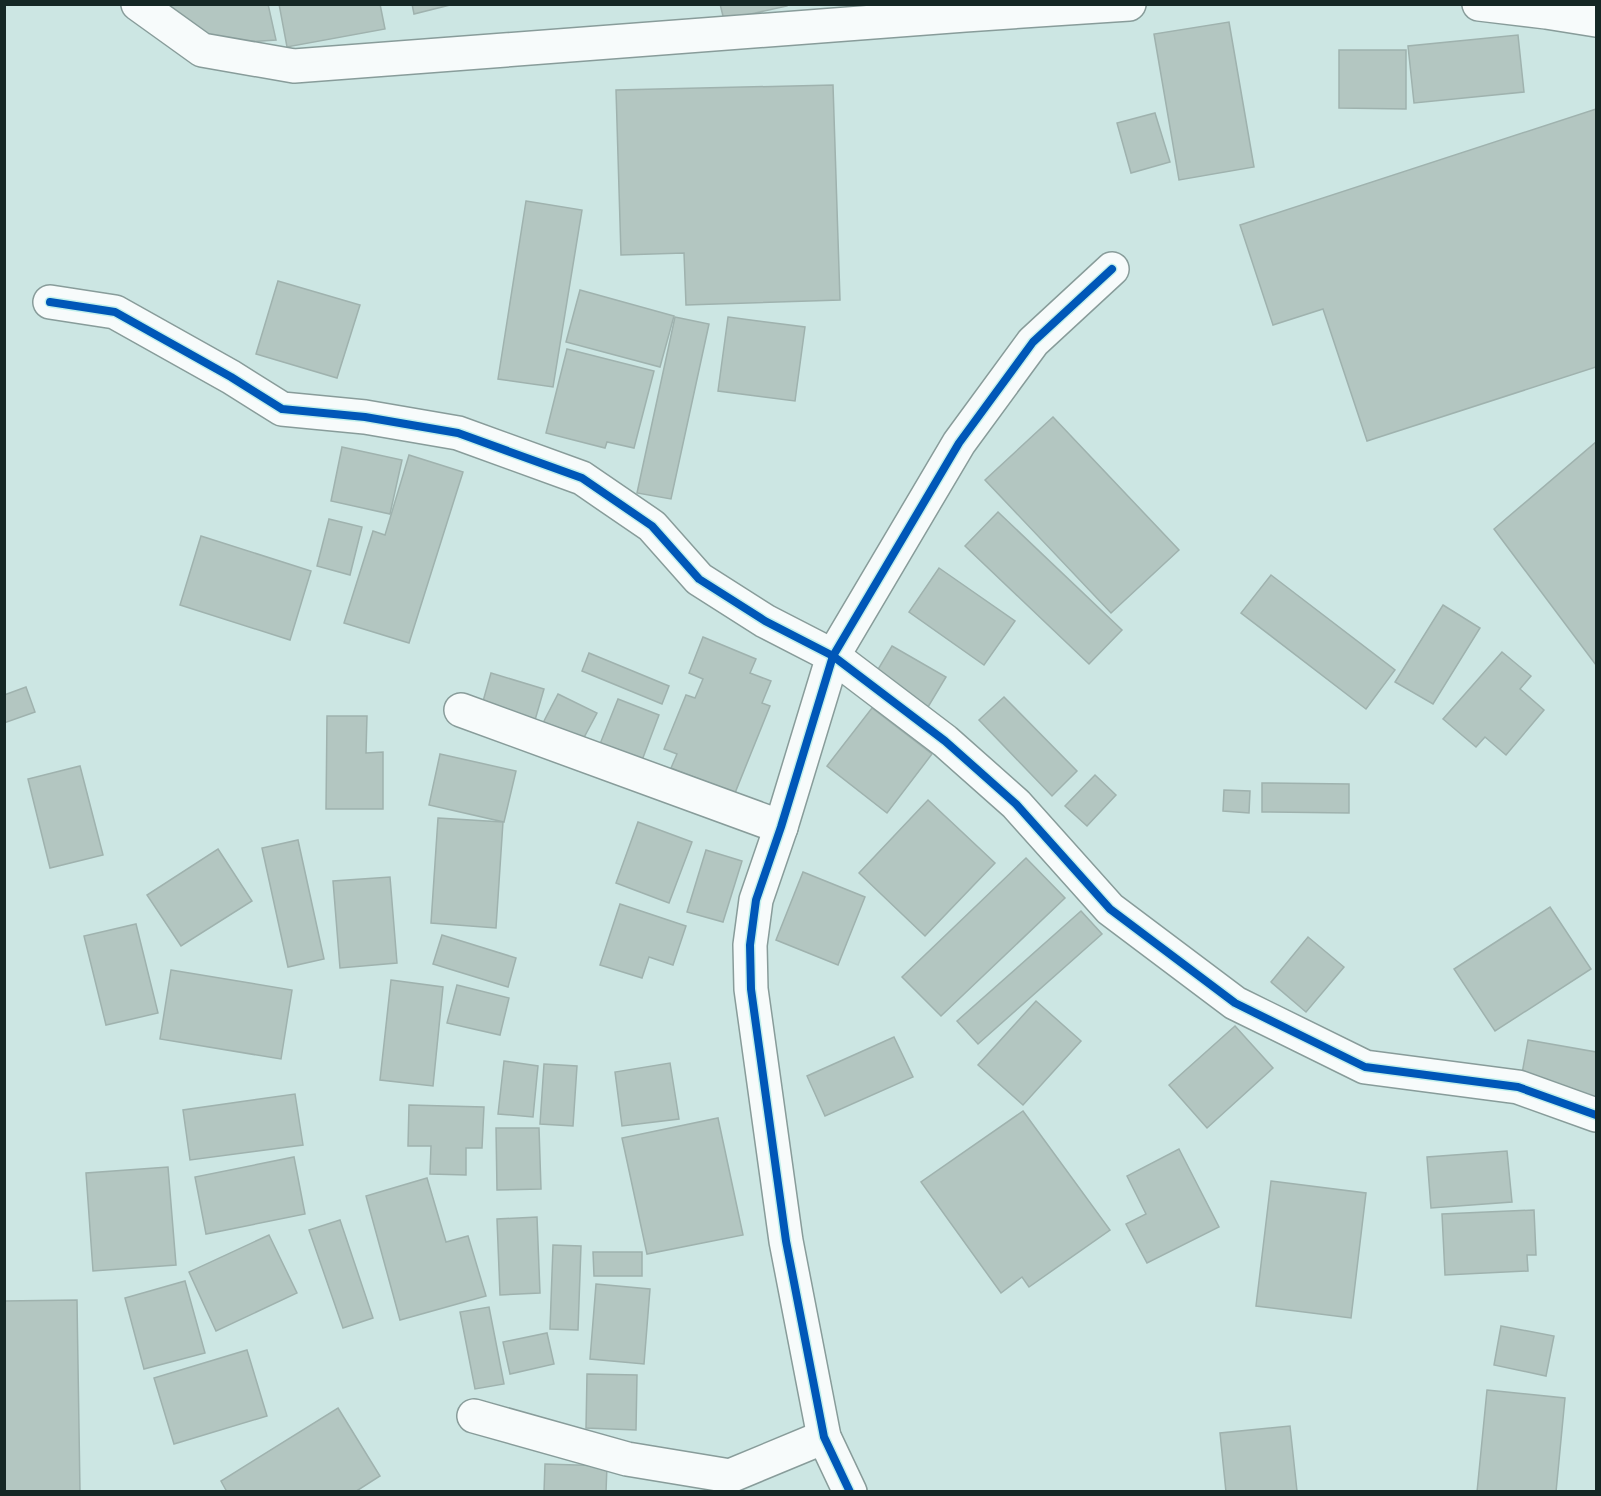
<svg xmlns="http://www.w3.org/2000/svg" width="1601" height="1496" font-family="'Exo 2',sans-serif">
<style>
.building{fill:#b3c6c1;stroke:#9fb2ae;stroke-width:1.5}
.lines{fill:none;stroke-linecap:round;stroke-linejoin:round}
.minor-casing{stroke:#889c9a;stroke-width:36}
.minor{stroke:#f7fbfb;stroke-width:33}
.cycleway-casing{stroke:#c1f0eb;stroke-width:11}
.cycleway{stroke:#0057b8;stroke-width:8}
</style>
<rect width="100%" height="100%" fill="#cce6e3"/>
<g class="building">
<path d="M 164,4 L 268,4 L 276,40 L 229,43 L 189,36 Z"/>
<path d="M 279,4 L 380,4 L 385,29 L 287,47 Z"/>
<path d="M 412,4 L 454,4 L 414,14 Z"/>
<path d="M 720,4 L 787,4 L 787,6 L 724,20 Z"/>
<path d="M 1229,22 L 1254,167 L 1179,180 L 1154,34 Z"/>
<path d="M 1518,35 L 1524,92 L 1414,103 L 1408,46 Z"/>
<path d="M 1339,50 L 1406,50 L 1406,109 L 1339,108 Z"/>
<path d="M 833,85 L 840,300 L 686,305 L 684,253 L 621,255 L 616,90 Z"/>
<path d="M 1596,109 L 1596,367 L 1367,441 L 1323,309 L 1273,325 L 1240,225 Z"/>
<path d="M 1155,113 L 1170,162 L 1131,173 L 1117,123 Z"/>
<path d="M 526,201 L 582,210 L 553,387 L 498,379 Z"/>
<path d="M 278,281 L 360,305 L 337,378 L 256,354 Z"/>
<path d="M 580,290 L 674,316 L 660,367 L 566,342 Z"/>
<path d="M 675,317 L 709,324 L 671,499 L 637,493 Z"/>
<path d="M 728,317 L 805,327 L 795,401 L 718,391 Z"/>
<path d="M 567,349 L 654,371 L 634,448 L 607,442 L 605,448 L 546,433 Z"/>
<path d="M 1053,417 L 1179,550 L 1111,613 L 985,480 Z"/>
<path d="M 1596,442 L 1596,665 L 1494,529 Z"/>
<path d="M 342,447 L 402,460 L 390,514 L 331,501 Z"/>
<path d="M 409,455 L 463,472 L 409,643 L 344,623 L 373,531 L 385,535 Z"/>
<path d="M 998,512 L 1122,630 L 1089,664 L 965,546 Z"/>
<path d="M 329,519 L 362,527 L 350,575 L 317,566 Z"/>
<path d="M 201,536 L 311,571 L 290,640 L 180,605 Z"/>
<path d="M 939,568 L 1015,621 L 984,665 L 909,612 Z"/>
<path d="M 1271,575 L 1395,670 L 1366,709 L 1241,613 Z"/>
<path d="M 1443,605 L 1480,628 L 1433,704 L 1395,682 Z"/>
<path d="M 703,637 L 756,659 L 750,673 L 771,681 L 762,703 L 770,706 L 735,793 L 671,768 L 677,754 L 664,749 L 686,695 L 695,698 L 703,679 L 689,673 Z"/>
<path d="M 892,646 L 946,677 L 928,707 L 874,676 Z"/>
<path d="M 1502,652 L 1531,676 L 1520,689 L 1544,710 L 1506,755 L 1485,737 L 1476,747 L 1443,719 Z"/>
<path d="M 589,653 L 669,686 L 662,704 L 582,671 Z"/>
<path d="M 491,673 L 544,689 L 533,727 L 480,712 Z"/>
<path d="M 26,687 L 35,712 L 4,723 L 4,695 Z"/>
<path d="M 558,694 L 597,713 L 580,745 L 542,725 Z"/>
<path d="M 1004,697 L 1077,771 L 1052,796 L 979,720 Z"/>
<path d="M 618,699 L 659,715 L 638,771 L 596,754 Z"/>
<path d="M 872,708 L 932,754 L 887,813 L 827,766 Z"/>
<path d="M 327,716 L 367,716 L 366,753 L 383,752 L 383,809 L 326,809 Z"/>
<path d="M 440,754 L 516,771 L 504,822 L 429,805 Z"/>
<path d="M 80,766 L 103,855 L 50,868 L 28,779 Z"/>
<path d="M 1095,775 L 1116,795 L 1087,826 L 1065,806 Z"/>
<path d="M 1262,783 L 1349,784 L 1349,813 L 1262,812 Z"/>
<path d="M 1224,790 L 1250,791 L 1249,813 L 1223,811 Z"/>
<path d="M 928,800 L 995,863 L 925,936 L 859,873 Z"/>
<path d="M 438,818 L 503,822 L 496,928 L 431,923 Z"/>
<path d="M 638,822 L 692,842 L 669,903 L 616,883 Z"/>
<path d="M 298,840 L 324,959 L 288,967 L 262,848 Z"/>
<path d="M 218,849 L 252,901 L 181,946 L 147,895 Z"/>
<path d="M 706,850 L 742,861 L 723,922 L 687,912 Z"/>
<path d="M 1026,858 L 1065,898 L 941,1016 L 902,977 Z"/>
<path d="M 803,872 L 865,897 L 838,965 L 776,940 Z"/>
<path d="M 390,877 L 397,963 L 340,968 L 333,881 Z"/>
<path d="M 620,904 L 686,926 L 673,965 L 649,957 L 642,978 L 600,965 Z"/>
<path d="M 1550,907 L 1591,969 L 1495,1031 L 1454,969 Z"/>
<path d="M 1081,911 L 1102,934 L 978,1044 L 957,1021 Z"/>
<path d="M 136,924 L 158,1013 L 106,1025 L 84,936 Z"/>
<path d="M 442,935 L 516,958 L 508,987 L 433,964 Z"/>
<path d="M 1308,937 L 1344,967 L 1306,1012 L 1271,982 Z"/>
<path d="M 171,970 L 292,990 L 281,1059 L 160,1039 Z"/>
<path d="M 391,980 L 443,987 L 433,1086 L 380,1080 Z"/>
<path d="M 457,985 L 509,998 L 500,1035 L 447,1023 Z"/>
<path d="M 1036,1001 L 1081,1041 L 1023,1105 L 978,1065 Z"/>
<path d="M 1235,1026 L 1273,1068 L 1207,1128 L 1169,1085 Z"/>
<path d="M 894,1037 L 913,1077 L 825,1116 L 807,1076 Z"/>
<path d="M 1528,1040 L 1596,1052 L 1596,1098 L 1520,1085 Z"/>
<path d="M 504,1061 L 538,1066 L 533,1117 L 498,1114 Z"/>
<path d="M 670,1063 L 679,1119 L 622,1126 L 615,1072 Z"/>
<path d="M 544,1064 L 577,1066 L 573,1126 L 540,1124 Z"/>
<path d="M 295,1094 L 303,1145 L 190,1160 L 183,1110 Z"/>
<path d="M 409,1105 L 484,1107 L 482,1148 L 466,1148 L 466,1175 L 430,1174 L 431,1146 L 408,1146 Z"/>
<path d="M 1023,1111 L 1110,1230 L 1029,1287 L 1022,1277 L 1001,1293 L 921,1182 Z"/>
<path d="M 718,1118 L 743,1235 L 647,1254 L 622,1138 Z"/>
<path d="M 496,1128 L 539,1128 L 541,1189 L 497,1190 Z"/>
<path d="M 1179,1149 L 1219,1227 L 1147,1263 L 1126,1224 L 1146,1214 L 1127,1176 Z"/>
<path d="M 1507,1151 L 1512,1202 L 1431,1208 L 1427,1157 Z"/>
<path d="M 294,1157 L 305,1214 L 206,1234 L 195,1177 Z"/>
<path d="M 168,1167 L 176,1265 L 93,1271 L 86,1173 Z"/>
<path d="M 427,1178 L 446,1242 L 468,1236 L 486,1296 L 400,1320 L 366,1196 Z"/>
<path d="M 1271,1181 L 1366,1193 L 1351,1318 L 1256,1306 Z"/>
<path d="M 1534,1210 L 1536,1255 L 1527,1255 L 1528,1271 L 1445,1275 L 1442,1214 Z"/>
<path d="M 537,1217 L 540,1293 L 500,1295 L 497,1219 Z"/>
<path d="M 340,1220 L 373,1318 L 343,1328 L 309,1230 Z"/>
<path d="M 269,1235 L 297,1293 L 216,1331 L 189,1272 Z"/>
<path d="M 553,1245 L 581,1246 L 578,1330 L 550,1329 Z"/>
<path d="M 593,1252 L 642,1252 L 642,1276 L 594,1276 Z"/>
<path d="M 185,1281 L 205,1353 L 144,1369 L 125,1298 Z"/>
<path d="M 596,1284 L 650,1289 L 644,1364 L 590,1359 Z"/>
<path d="M 77,1300 L 80,1492 L 4,1492 L 4,1301 Z"/>
<path d="M 489,1307 L 504,1384 L 475,1389 L 460,1312 Z"/>
<path d="M 1501,1326 L 1554,1336 L 1546,1376 L 1494,1365 Z"/>
<path d="M 547,1333 L 554,1364 L 510,1374 L 503,1342 Z"/>
<path d="M 247,1350 L 267,1416 L 174,1444 L 154,1378 Z"/>
<path d="M 587,1374 L 637,1375 L 636,1430 L 586,1428 Z"/>
<path d="M 1487,1390 L 1565,1398 L 1556,1492 L 1477,1492 Z"/>
<path d="M 338,1408 L 380,1476 L 355,1492 L 227,1492 L 221,1481 Z"/>
<path d="M 1290,1426 L 1297,1491 L 1226,1492 L 1220,1433 Z"/>
<path d="M 545,1464 L 607,1466 L 606,1492 L 544,1492 Z"/>
</g>
<g class="lines">
<g class="minor-casing">
<g id="minor">
<path d="M 138,4 L 202,50 L 294,66 L 965,15 L 1129,4"/>
<path d="M 1479,4 L 1546,12 L 1596,20"/>
<path d="M 50,302 L 115,312 L 231,377 L 282,409 L 365,417 L 458,433 L 582,478 L 652,526 L 699,579 L 765,621 L 833,656 L 945,741 L 1016,804 L 1110,909 L 1235,1003 L 1365,1067 L 1518,1087 L 1596,1115"/>
<path d="M 461,710 L 781,827"/>
<path d="M 474,1416 L 627,1459 L 730,1476 L 824,1437"/>
<path d="M 850,1492 L 824,1437 L 786,1241 L 751,989 L 750,945 L 756,900 L 781,827 L 833,656 L 959,443 L 1033,342 L 1112,269"/>
</g>
</g>
<use href="#minor" class="minor"/>
<g class="cycleway-casing">
<g id="cycleway">
<path d="M 50,302 L 115,312 L 231,377 L 282,409 L 365,417 L 458,433 L 582,478 L 652,526 L 699,579 L 765,621 L 833,656 L 945,741 L 1016,804 L 1110,909 L 1235,1003 L 1365,1067 L 1518,1087 L 1596,1115"/>
<path d="M 850,1492 L 824,1437 L 786,1241 L 751,989 L 750,945 L 756,900 L 781,827 L 833,656 L 959,443 L 1033,342 L 1112,269"/>
</g>
</g>
<use href="#cycleway" class="cycleway"/>
</g>
<rect width="1601" height="1496" fill="none" stroke="#152725" stroke-width="12"/>
</svg>
